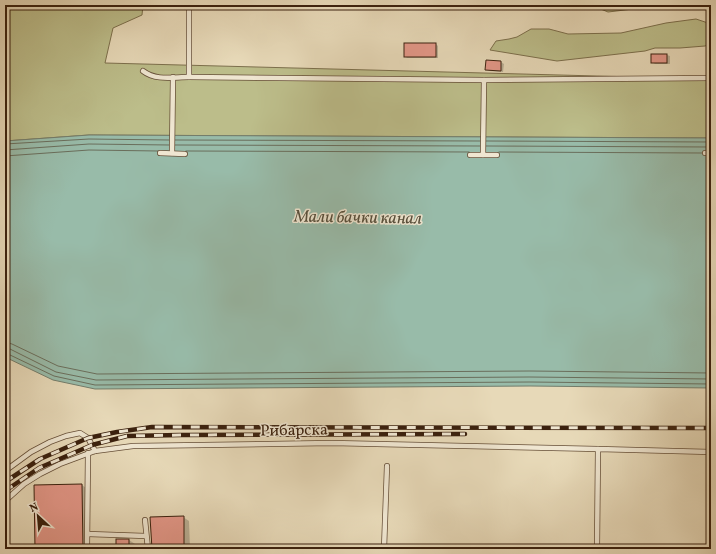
<svg xmlns="http://www.w3.org/2000/svg" width="716" height="554" font-family="Vollkorn,serif">
<style>
.green{fill:#bcbd8a;stroke:#7c6f4c}
.water{fill:#98bba9;stroke:#737d6b}
.shadow{fill:#0003}
.lines{fill:none;stroke-linecap:round;stroke-linejoin:round}
.shore{stroke:#6a6e5c;stroke-width:1}
.building{fill:#e39788;stroke:#3b210e}
.lane-casing{stroke:#664f38;stroke-width:6}
.lane{stroke:#efe6d1;stroke-width:4.5}
.rail-casing{stroke:#3b210e;stroke-width:4.5}
.rail{stroke:#efe6d1;stroke-width:3;stroke-dasharray:9;stroke-linecap:butt}
.labels{text-anchor:middle;dominant-baseline:central;stroke-width:3;stroke-linejoin:round;paint-order:stroke}
.street-label{font-size:16px;fill:#3b210e;stroke:#efe6d1}
.water-label{font-size:17px;font-style:italic;fill:#574f3c;stroke:#efe6d1}
</style>
<rect width="100%" height="100%" fill="#e7d9b8"/>
<filter id="stains"><feTurbulence type="fractalNoise" baseFrequency=".005" numOctaves="4"/><feColorMatrix values="0 0 0 0 .2 0 0 0 0 .09 0 0 0 0 .02 0 0 0 .5 -.17"/></filter>
<radialGradient id="worn" r=".72"><stop offset=".6" stop-color="#630" stop-opacity="0"/><stop offset="1" stop-color="#630" stop-opacity=".3"/></radialGradient>
<g class="green">
<path d="M 5,5 L 143,5 L 142,15 L 113,28 L 105,63 L 711,79 L 711,138 L 89,135 L 5,141 Z"/>
<path d="M 591,5 L 666,5 L 608,12 Z"/>
<path d="M 696,19 L 711,24 L 711,44 L 705,46 L 680,48 L 655,48 L 645,51 L 557,61 L 490,50 L 496,41 L 509,39 L 517,37 L 531,29 L 549,29 L 568,34 L 621,33 L 666,23 Z"/>
</g>
<path class="water" d="M 89,135 L 711,138 L 711,388 L 530,386 L 95,389 L 53,380 L 5,357 L 5,141 Z"/>
<g class="shadow">
<path d="M 436,44 L 438,46 L 438,58 L 407,58 L 405,56 Z"/>
<path d="M 667,55 L 670,56 L 670,64 L 655,64 L 652,62 Z"/>
<path d="M 487,61 L 501,62 L 504,64 L 503,72 L 489,71 L 487,69 Z"/>
<path d="M 82,485 L 86,488 L 87,549 L 36,549 Z"/>
<path d="M 183,517 L 189,521 L 190,549 L 152,549 Z"/>
<path d="M 129,540 L 135,544 L 135,549 L 117,549 Z"/>
</g>
<g class="lines">
<g class="shore">
<path d="M 175,140 L 480,141"/>
<path d="M 486,141 L 711,142"/>
<path d="M 5,144 L 89,139 L 169,140"/>
<path d="M 175,145 L 480,146"/>
<path d="M 486,146 L 711,147"/>
<path d="M 5,150 L 89,144 L 169,145"/>
<path d="M 186,151 L 469,152"/>
<path d="M 499,152 L 702,153"/>
<path d="M 5,156 L 89,150 L 158,151"/>
<path d="M 5,342 L 12,344 L 58,366 L 97,374 L 530,371 L 711,373"/>
<path d="M 5,348 L 10,349 L 56,372 L 96,380 L 530,377 L 711,379"/>
<path d="M 5,353 L 8,354 L 54,376 L 95,385 L 530,382 L 711,384"/>
</g>
</g>
<g class="building">
<rect x="404" y="43" width="32" height="14"/>
<rect x="651" y="54" width="16" height="9"/>
<path d="M 486,60 L 501,61 L 501,71 L 485,70 Z"/>
<path d="M 82,484 L 83,549 L 35,549 L 34,485 Z"/>
<path d="M 184,516 L 184,549 L 152,549 L 150,517 Z"/>
<rect x="116" y="539" width="13" height="10"/>
</g>
<g class="lines">
<g class="lane-casing">
<g id="lane">
<path d="M 189,5 L 189,77"/>
<path d="M 143,71 C 156,81 173,77 189,77 L 484,80 L 711,78"/>
<path d="M 160,153 L 185,154"/>
<path d="M 172,153 L 173,77"/>
<path d="M 705,153 L 711,153"/>
<path d="M 470,155 L 497,155"/>
<path d="M 483,155 L 484,80"/>
<path d="M 5,471 L 31,452 L 50,442 L 66,436 L 80,433 L 88,438 L 95,451"/>
<path d="M 5,501 L 24,484 L 40,474 L 60,464 L 95,451 L 133,446 L 332,443 L 598,449"/>
<path d="M 145,520 L 148,549"/>
<path d="M 88,534 L 146,536"/>
<path d="M 87,549 L 88,453"/>
<path d="M 384,549 L 387,466"/>
<path d="M 597,549 L 598,449 L 711,452"/>
</g>
</g>
<use href="#lane" class="lane"/>
<g class="rail-casing">
<g id="rail">
<path d="M 5,482 L 40,459 L 88,438 L 117,432 L 152,427 L 711,428"/>
<path d="M 5,491 L 39,468 L 92,445 L 127,436 L 180,435 L 465,434"/>
</g>
</g>
<use href="#rail" class="rail"/>
</g>
<g class="labels">
<g class="street-label">
<text transform="translate(294 431) rotate(-1)">Рибарска</text>
</g>
<g class="water-label">
<text transform="translate(358 218) rotate(1)">Мали бачки канал</text>
</g>
</g>
<rect width="716" height="554" fill="none" stroke="#e7d9b8" stroke-width="20"/>
<rect x="6" y="6" width="704" height="542" fill="none" stroke="#3b210e" stroke-width="2"/>
<rect x="10" y="10" width="696" height="534" fill="none" stroke="#3b210e"/>
<g transform="translate(38 516) rotate(334)" stroke="#efe6d1" stroke-width="3" paint-order="stroke">
<path d="M0-3L7 15L0 10L-7 15Z" fill="#3b210e"/>
<text y="-6" font-size="11" font-weight="bold" text-anchor="middle" fill="#3b210e">N</text>
</g>
<rect width="100%" height="100%" filter="url(#stains)"/>
<rect width="100%" height="100%" fill="url(#worn)"/>
</svg>
